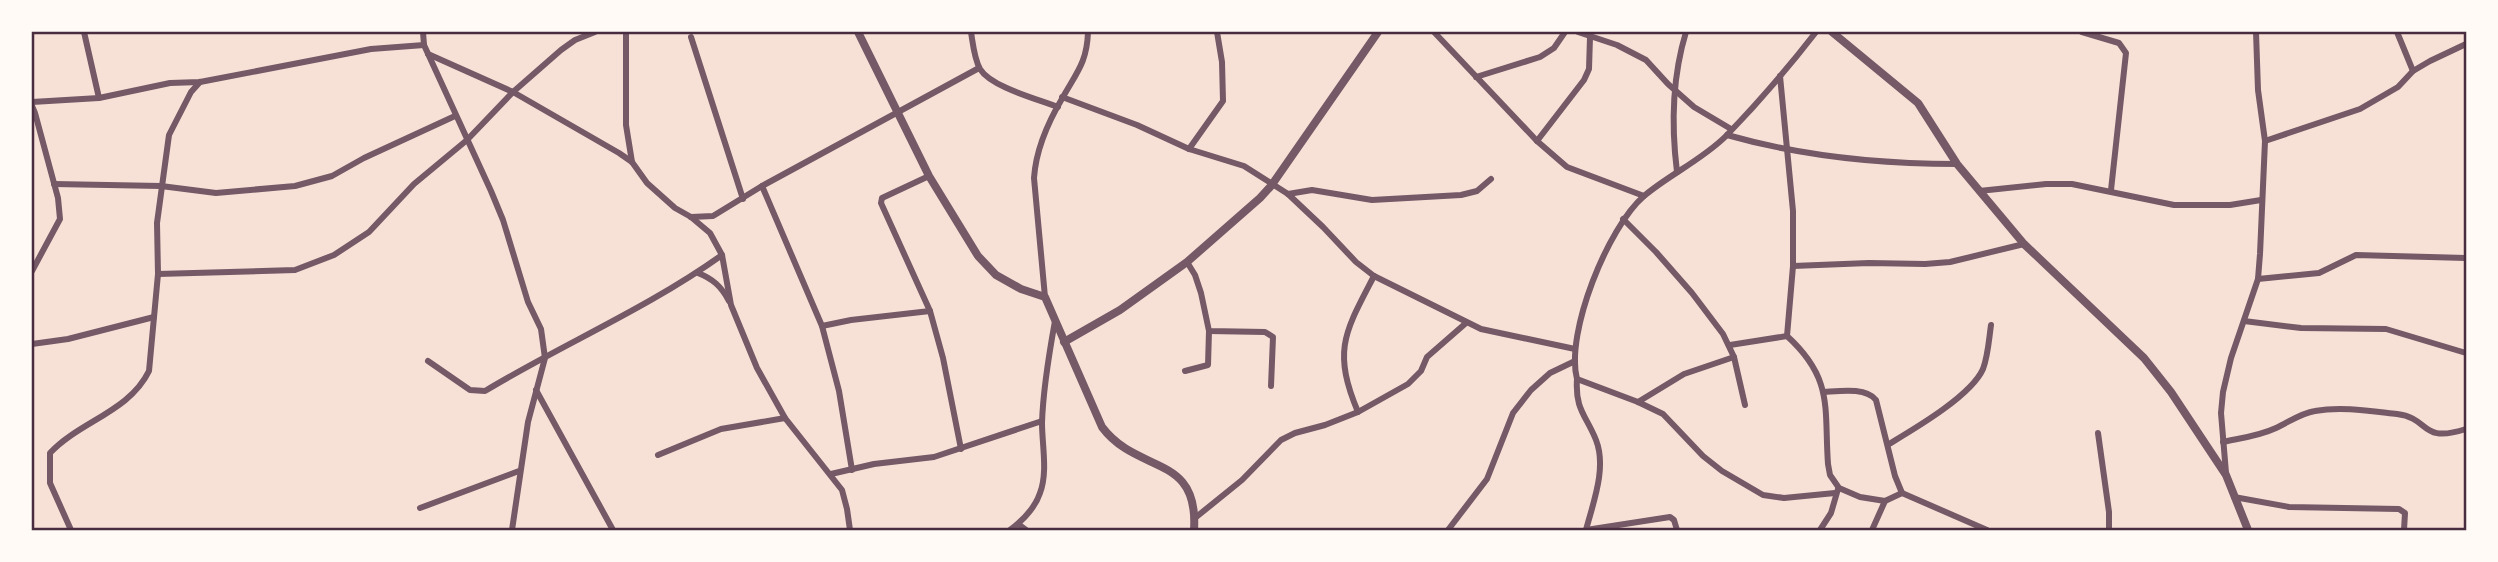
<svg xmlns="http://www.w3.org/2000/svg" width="2498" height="562" font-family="'PT Sans Narrow',sans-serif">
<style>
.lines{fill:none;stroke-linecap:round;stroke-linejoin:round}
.minor{stroke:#755966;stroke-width:6}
.tertiary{stroke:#755966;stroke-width:8}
.neatline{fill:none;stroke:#4a2c40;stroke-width:2.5}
</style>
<rect width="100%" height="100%" fill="#f7e1d7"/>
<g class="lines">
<g class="minor">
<path d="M 84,32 L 99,98"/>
<path d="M 423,32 L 424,45 L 491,191 L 503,220 L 528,302 L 541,329 L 545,358 L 528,422 L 512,530"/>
<path d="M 626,32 L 626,125 L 632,162"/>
<path d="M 971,32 C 973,44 974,58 980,69 C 991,87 1037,99 1058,107"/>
<path d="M 1434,32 L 1537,141 L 1567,167 L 1644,196"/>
<path d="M 1578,32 L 1617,45 L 1646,60 L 1668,84 L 1694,107 L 1731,129"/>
<path d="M 1816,32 C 1788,68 1758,103 1726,136 C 1702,160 1670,174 1644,196 C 1608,227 1565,333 1577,379 L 1638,402 L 1663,414 L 1703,456 L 1722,471 L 1763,495 L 1784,498 L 1835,493"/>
<path d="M 2082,32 L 2119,43 L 2126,53 L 2111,190"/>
<path d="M 2397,32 L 2413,71"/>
<path d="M 691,37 L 743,199"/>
<path d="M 428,54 L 513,92 L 619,153 L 632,162 L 647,183 L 675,208 L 691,217 L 710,233 L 722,255 L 731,305 L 757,368 L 785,418 L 842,490 L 847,509 L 850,530"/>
<path d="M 1780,76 L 1793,211 L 1793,266 L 1787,336 C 1834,379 1824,408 1828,464 L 1830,475 L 1839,488 L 1860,497 L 1885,501 L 1902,493 L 1987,530"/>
<path d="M 1476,77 L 1540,57 L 1554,48 L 1565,32"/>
<path d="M 1062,97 L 1137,125 L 1189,149 L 1244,166 L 1288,194 L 1323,227 L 1356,262 L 1374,276 L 1481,329 L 1575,349"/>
<path d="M 32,102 L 99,98 L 170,83 L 200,82 L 371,49 L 424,45"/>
<path d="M 32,106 L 35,113 L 58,198 L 60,219 L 32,271"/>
<path d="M 1727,135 C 1801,156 1880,164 1957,164"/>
<path d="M 1537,141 L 1584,80 L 1589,69 L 1590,37"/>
<path d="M 2265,141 L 2360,109 L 2398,87 L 2413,71 L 2430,61 L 2466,44"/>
<path d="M 1189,149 L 1223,101 L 1222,62 L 1217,32"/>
<path d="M 1677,172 C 1671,124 1672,78 1686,32"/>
<path d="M 929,176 L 882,198 L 881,203 L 930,311 L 943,358 L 961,449"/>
<path d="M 54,184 L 161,186 L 216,193 L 295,186 L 332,176 L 364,158 L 455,116"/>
<path d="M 762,186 L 822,326 L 839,391 L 852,470"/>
<path d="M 1979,191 L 2046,184 L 2072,184 L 2174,205 L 2230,205 L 2261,200"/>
<path d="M 1288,194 L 1312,190 L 1372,200 L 1461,195 L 1477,191 L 1491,179"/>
<path d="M 691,217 L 713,216 L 762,186 L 979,68"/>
<path d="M 1623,219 L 1656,252 L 1692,293 L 1723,334 L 1734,357 L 1745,405"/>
<path d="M 1187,262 L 1195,275 L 1201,293 L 1209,331 L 1265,332 L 1273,337 L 1271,386"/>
<path d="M 1793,266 L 1869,263 L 1925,264 L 1950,262 L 2024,244"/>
<path d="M 698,273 C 713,279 721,286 729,301"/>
<path d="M 158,274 L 295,270 L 334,255 L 369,232 L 414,184 L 467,140 L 513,92 L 561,50 L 575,40 L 595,32"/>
<path d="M 2258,279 L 2319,273 L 2356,255 L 2466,258"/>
<path d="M 1045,297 L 1034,178 C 1036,148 1048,122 1063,97 C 1077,72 1087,62 1088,32"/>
<path d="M 2244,321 L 2301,328 L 2386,329 L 2466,353"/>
<path d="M 822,326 L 851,320 L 930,311"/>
<path d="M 32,344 L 68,339 L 154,317"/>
<path d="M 1730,345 L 1787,336"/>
<path d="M 428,361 L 470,390 L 485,391 C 563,344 648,308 722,255"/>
<path d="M 1185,371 L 1208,365 L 1209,331"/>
<path d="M 1577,379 C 1575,410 1586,415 1596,440 C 1607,468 1593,503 1586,530"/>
<path d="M 536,390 L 613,530"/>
<path d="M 1824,392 C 1840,391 1866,387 1876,400 L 1895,476 L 1902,493"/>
<path d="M 1638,402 L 1684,374 L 1734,357"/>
<path d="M 1358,412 C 1332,350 1345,332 1374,276"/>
<path d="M 2098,433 L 2109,512 L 2109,530"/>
<path d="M 2223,442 C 2241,438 2259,436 2276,428 C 2289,422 2301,413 2315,411 C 2341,406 2371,411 2397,414 C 2431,418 2419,444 2466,429"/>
<path d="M 1889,444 C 1914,429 1971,396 1983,369 C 1988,356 1989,339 1991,325"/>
<path d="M 658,455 L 721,429 L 785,418"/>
<path d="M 2226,473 L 2221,413 L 2223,392 L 2231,358 L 2258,279 L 2260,254 L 2265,141 L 2258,90 L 2256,32"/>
<path d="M 831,474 L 874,464 L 934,457 L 1042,421"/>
<path d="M 2234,497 L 2289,507 L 2399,509 L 2405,513 L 2404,530"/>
<path d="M 420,508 L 519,471"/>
<path d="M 1195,518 L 1242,480 L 1281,440 L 1295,433 L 1325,425 L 1358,412 L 1408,384 L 1421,371 L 1427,357 L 1466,323"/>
<path d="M 1018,524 L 1026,530"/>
<path d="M 71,530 L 50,483 L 50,453 C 80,421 129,412 149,371 L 158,274 L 157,223 L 169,135 L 191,92 L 200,82"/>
<path d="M 1010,530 C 1022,521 1035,508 1040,493 C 1048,472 1042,445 1042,423 C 1043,389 1049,354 1055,321"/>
<path d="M 1448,530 L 1487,479 L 1513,413 L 1531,390 L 1550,373 L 1575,361"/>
<path d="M 1586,530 L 1670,517 L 1674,520 L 1677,530"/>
<path d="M 1820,530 L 1831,513 L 1838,489"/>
<path d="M 1872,530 L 1885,501"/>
</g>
<g class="tertiary">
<path d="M 858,32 L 929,176 L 978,256 L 996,275 L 1021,289 L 1045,297 L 1102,427 C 1138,475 1199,453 1194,530"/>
<path d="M 1832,32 L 1918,103 L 1957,164 L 2024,244 L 2144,358 L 2171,392 L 2226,475 L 2248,530"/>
<path d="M 1064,342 L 1120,310 L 1187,262 L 1260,198 L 1271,186 L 1378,32"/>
</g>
</g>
<rect width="2498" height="562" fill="none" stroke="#fffaf5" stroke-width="66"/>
<rect x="33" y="33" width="2432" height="496" class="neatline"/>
</svg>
